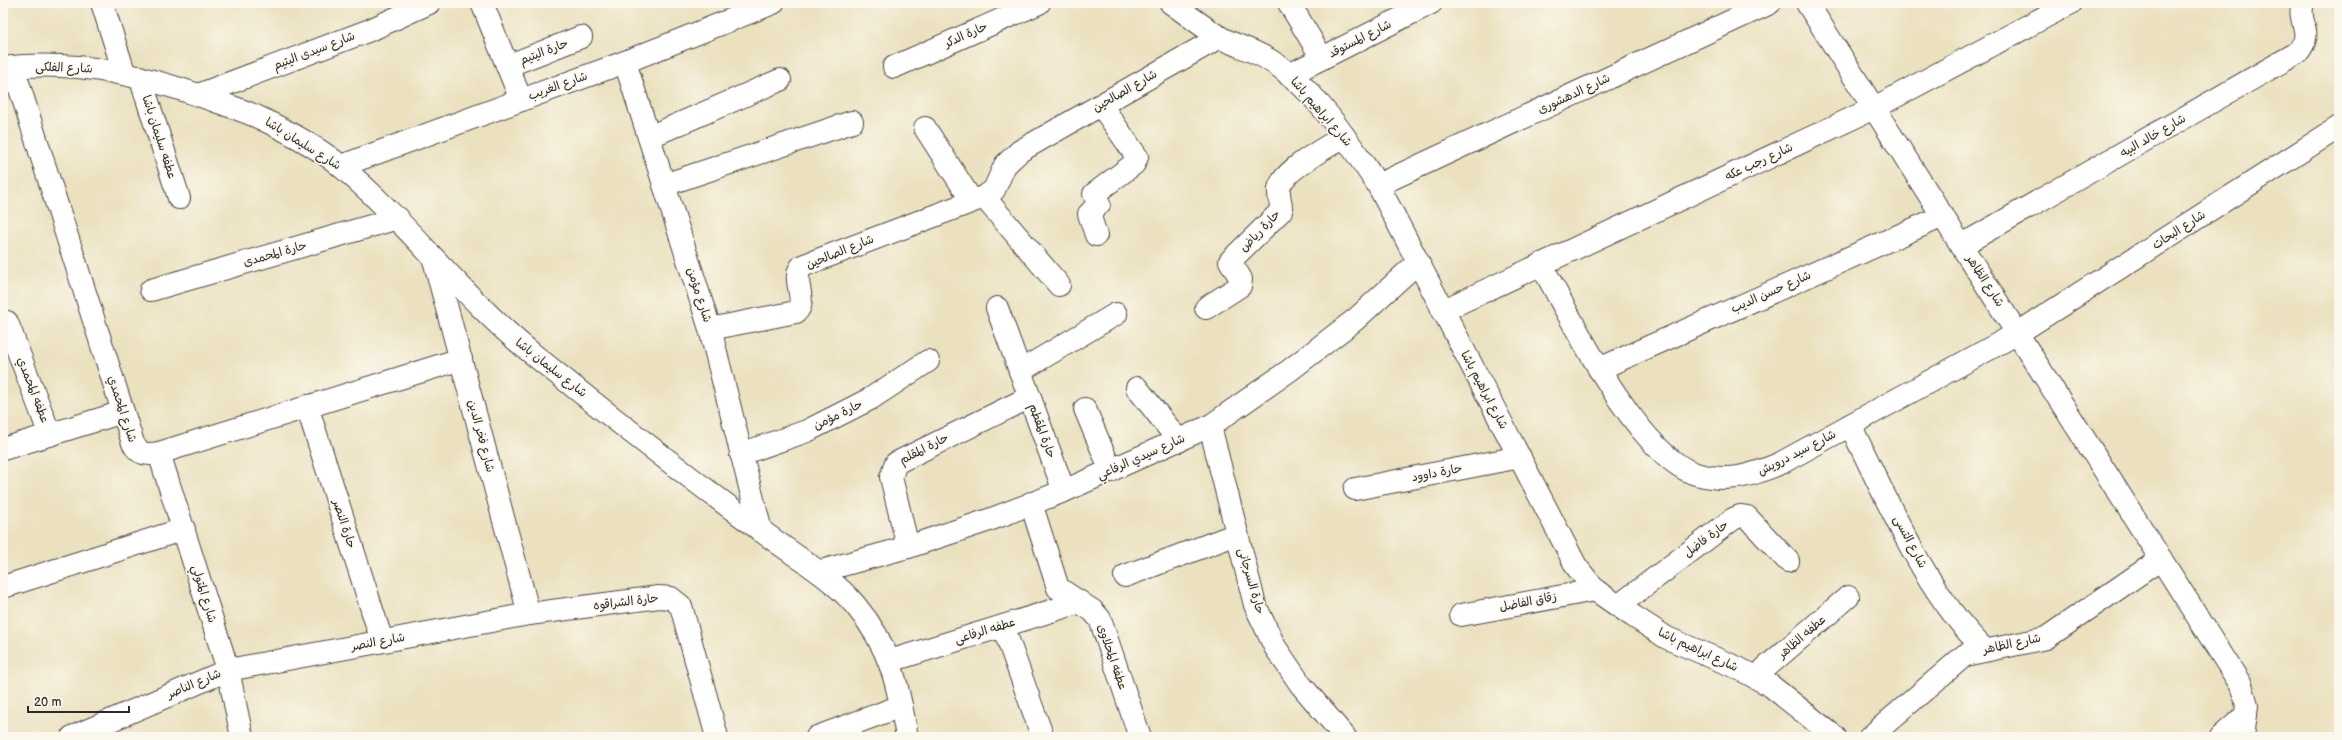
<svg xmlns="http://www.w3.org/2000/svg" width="2342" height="740" font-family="'Balsamiq Sans','Playpen Sans Arabic',sans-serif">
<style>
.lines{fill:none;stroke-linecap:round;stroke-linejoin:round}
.minor-casing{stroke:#484641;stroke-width:24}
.minor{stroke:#fff;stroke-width:22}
.labels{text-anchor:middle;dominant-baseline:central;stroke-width:3.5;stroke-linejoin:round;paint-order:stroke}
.street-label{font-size:12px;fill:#2b2b2b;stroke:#fbf7ec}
</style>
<rect width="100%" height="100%" fill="#fbf7ec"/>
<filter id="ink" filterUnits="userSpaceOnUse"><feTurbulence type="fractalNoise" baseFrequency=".025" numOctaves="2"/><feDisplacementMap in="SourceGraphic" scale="8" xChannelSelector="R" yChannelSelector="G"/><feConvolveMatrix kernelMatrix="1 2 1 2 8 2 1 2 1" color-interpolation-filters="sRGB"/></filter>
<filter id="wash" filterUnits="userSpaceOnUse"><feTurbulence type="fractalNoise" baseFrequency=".012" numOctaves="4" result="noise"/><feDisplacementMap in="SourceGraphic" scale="16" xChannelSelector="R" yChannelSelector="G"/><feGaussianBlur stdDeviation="0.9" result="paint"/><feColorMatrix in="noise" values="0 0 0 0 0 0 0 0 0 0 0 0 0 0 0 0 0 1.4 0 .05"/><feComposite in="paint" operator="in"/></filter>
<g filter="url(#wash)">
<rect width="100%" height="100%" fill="#ebe1bf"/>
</g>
<g filter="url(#ink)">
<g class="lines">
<g class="minor-casing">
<g id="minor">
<path d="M 102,3 L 124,72"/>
<path d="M 482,3 L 521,100"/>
<path d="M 1171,3 C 1187,14 1204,28 1221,38 C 1237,46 1256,51 1271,61 C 1315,88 1349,143 1378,185 L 1576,566 L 1595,590 L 1633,616 L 1667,638 L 1738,668 L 1771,686 L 1835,737"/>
<path d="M 1289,3 L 1322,58"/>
<path d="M 1807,3 L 2241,685 L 2247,705 L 2243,737"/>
<path d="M 625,62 L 710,329 L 761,531"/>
<path d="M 507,66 L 581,37"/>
<path d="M 13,67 L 133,443 C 139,455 147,455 159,453 L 461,359"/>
<path d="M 894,67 L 1039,3"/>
<path d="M 3,68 C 79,59 147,76 218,102 C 232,107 248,112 262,119 C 289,132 320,148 343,168 C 411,226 464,299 534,355 C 607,414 683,473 759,529 C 792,555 829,574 856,606 C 891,648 898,685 907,737"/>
<path d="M 1289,75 L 1431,3"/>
<path d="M 140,77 L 179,198"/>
<path d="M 198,95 L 370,30 L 429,3"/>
<path d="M 925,128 L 972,201"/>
<path d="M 649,137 L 780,80"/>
<path d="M 341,166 L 625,62 L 773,3"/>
<path d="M 664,185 L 852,122"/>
<path d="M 1378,185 L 1770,3"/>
<path d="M 984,197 L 1059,285"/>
<path d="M 1096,235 L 1089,214 L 1099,204 L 1094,194 L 1134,164 L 1137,157 L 1101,105"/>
<path d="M 1962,245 L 2297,53 C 2316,32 2296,23 2303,3"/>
<path d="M 434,260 L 529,614"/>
<path d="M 1541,264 C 1570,317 1638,456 1696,474 C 1728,483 1751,476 1781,463 L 2018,333 L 2339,127"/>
<path d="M 151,290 L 398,218"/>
<path d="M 997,308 L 1064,491"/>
<path d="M 1206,308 L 1240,286 L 1241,279 L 1230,261 L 1281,211 C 1282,204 1278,197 1279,189 C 1282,170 1328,147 1344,136"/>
<path d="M 1442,311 L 1874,108 L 2071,3"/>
<path d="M 7,322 L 50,435"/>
<path d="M 710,329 L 796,312 C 809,301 790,278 802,266 L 984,197 L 994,190 L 1005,165 L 1020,151 L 1220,37"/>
<path d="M 1599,369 L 1943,216"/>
<path d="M 1020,371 L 1116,314"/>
<path d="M 1137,388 L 1179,441"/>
<path d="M 307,406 L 382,641"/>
<path d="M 1085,409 L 1111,471"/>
<path d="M 1850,425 C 1889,502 1923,589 1985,650"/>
<path d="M 1210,426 L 1255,605 L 1275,647 L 1301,685 L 1345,737"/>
<path d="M 3,449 L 123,412"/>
<path d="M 159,453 L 228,670 L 242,737"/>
<path d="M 741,454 L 807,431 L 870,399 L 928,361"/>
<path d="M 1355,489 L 1520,457"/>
<path d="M 1031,503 L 1058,588 L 1093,611 L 1100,619 L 1140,737"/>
<path d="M 908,547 L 891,477 L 896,463 L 1030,397"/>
<path d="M 821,571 L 908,547 L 989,520 L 1064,491 L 1210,426 L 1290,370 L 1356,319 L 1417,263"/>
<path d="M 1125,576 L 1237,534"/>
<path d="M 3,587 L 184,529"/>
<path d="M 1618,606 L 1733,519 L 1740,516 L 1747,517 L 1788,561"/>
<path d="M 1461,615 L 1595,590"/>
<path d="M 1003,626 L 1042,735"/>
<path d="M 890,661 L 1080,602"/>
<path d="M 1755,677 L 1848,597"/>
<path d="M 72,737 L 228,670 L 529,614 L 659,597 L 671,598 L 681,606 L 717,737"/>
<path d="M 817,737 L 901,706"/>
<path d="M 1870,737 L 1965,655 L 2046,638 L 2161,559"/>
<path d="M 2221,737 L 2246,715"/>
</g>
</g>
<use href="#minor" class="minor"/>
</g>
</g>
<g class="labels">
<g class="street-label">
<text transform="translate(966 35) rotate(-24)">حارة الدكر</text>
<text transform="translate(1360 39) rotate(-27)">شارع المستوقد</text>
<text transform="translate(314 51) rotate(-21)">شارع سيدى اليتيم</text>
<text transform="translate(544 52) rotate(-21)">حارة اليتيم</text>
<text transform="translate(64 68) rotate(2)">شارع الفلكى</text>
<text transform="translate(558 86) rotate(-20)">شارع الغريب</text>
<text transform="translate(1125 91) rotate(-30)">شارع الصالحين</text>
<text transform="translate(1574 94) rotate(-25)">شارع الدهشورى</text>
<text transform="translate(1321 112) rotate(49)">شارع ابراهيم باشا</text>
<text transform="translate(2153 136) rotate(-30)">شارع خالد البيه</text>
<text transform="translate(159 137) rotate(72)">عطفه سليمان باشا</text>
<text transform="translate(303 144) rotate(32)">شارع سليمان باشا</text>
<text transform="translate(1759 162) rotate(-25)">شارع رجب عكه</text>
<text transform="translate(2179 230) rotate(-33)">شارع البحات</text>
<text transform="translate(1260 231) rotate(-46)">حارة رياض</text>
<text transform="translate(840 252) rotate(-22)">شارع الصالحين</text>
<text transform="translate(275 254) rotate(-16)">حارة المحمدى</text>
<text transform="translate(1985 281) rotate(57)">شارع الظاهر</text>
<text transform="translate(1771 292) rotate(-24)">شارع حسن الديب</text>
<text transform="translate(699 295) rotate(72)">شارع مؤمن</text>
<text transform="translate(551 368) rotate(38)">شارع سليمان باشا</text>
<text transform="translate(33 390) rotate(69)">عطفه المحمدي</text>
<text transform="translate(1484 390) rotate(62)">شارع ابراهيم باشا</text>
<text transform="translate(122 409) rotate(72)">شارع المحمدي</text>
<text transform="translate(838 415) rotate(-26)">حارة مؤمن</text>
<text transform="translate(1042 431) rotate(70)">حارة المقطم</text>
<text transform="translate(481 436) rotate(75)">شارع فخر الدين</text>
<text transform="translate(924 449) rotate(-27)">حارة المقلم</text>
<text transform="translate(1797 453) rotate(-27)">شارع سيد درويش</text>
<text transform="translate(1141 457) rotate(-24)">شارع سيدي الرفاعي</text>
<text transform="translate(1437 473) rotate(-11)">حارة داوود</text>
<text transform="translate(344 524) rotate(72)">حارة النصر</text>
<text transform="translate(1706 539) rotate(-37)">حارة فاضل</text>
<text transform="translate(1910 542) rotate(62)">شارع التسى</text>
<text transform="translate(1251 581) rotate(74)">حارة السرجانى</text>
<text transform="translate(204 594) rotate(73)">شارع المتولي</text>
<text transform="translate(626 602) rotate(-7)">حارة الشراقوه</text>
<text transform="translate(1528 602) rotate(-11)">زقاق الفاضل</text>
<text transform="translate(985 631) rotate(-17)">عطفه الرفاعى</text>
<text transform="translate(1802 637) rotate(-41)">عطفه الظاهر</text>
<text transform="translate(378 642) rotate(-10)">شارع النصر</text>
<text transform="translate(2012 644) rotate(-12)">شارع الظاهر</text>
<text transform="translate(1698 650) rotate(25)">شارع ابراهيم باشا</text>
<text transform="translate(1112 657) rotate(71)">عطفه المحلاوى</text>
<text transform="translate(194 684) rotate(-23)">شارع الناصر</text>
</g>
</g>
<rect width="2342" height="740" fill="none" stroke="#fbf7ec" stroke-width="16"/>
<path d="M28 706v6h101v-6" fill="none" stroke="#2b2b2b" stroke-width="2"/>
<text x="34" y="706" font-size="12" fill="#2b2b2b" stroke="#fbf7ec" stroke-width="3" paint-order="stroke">20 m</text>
</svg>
